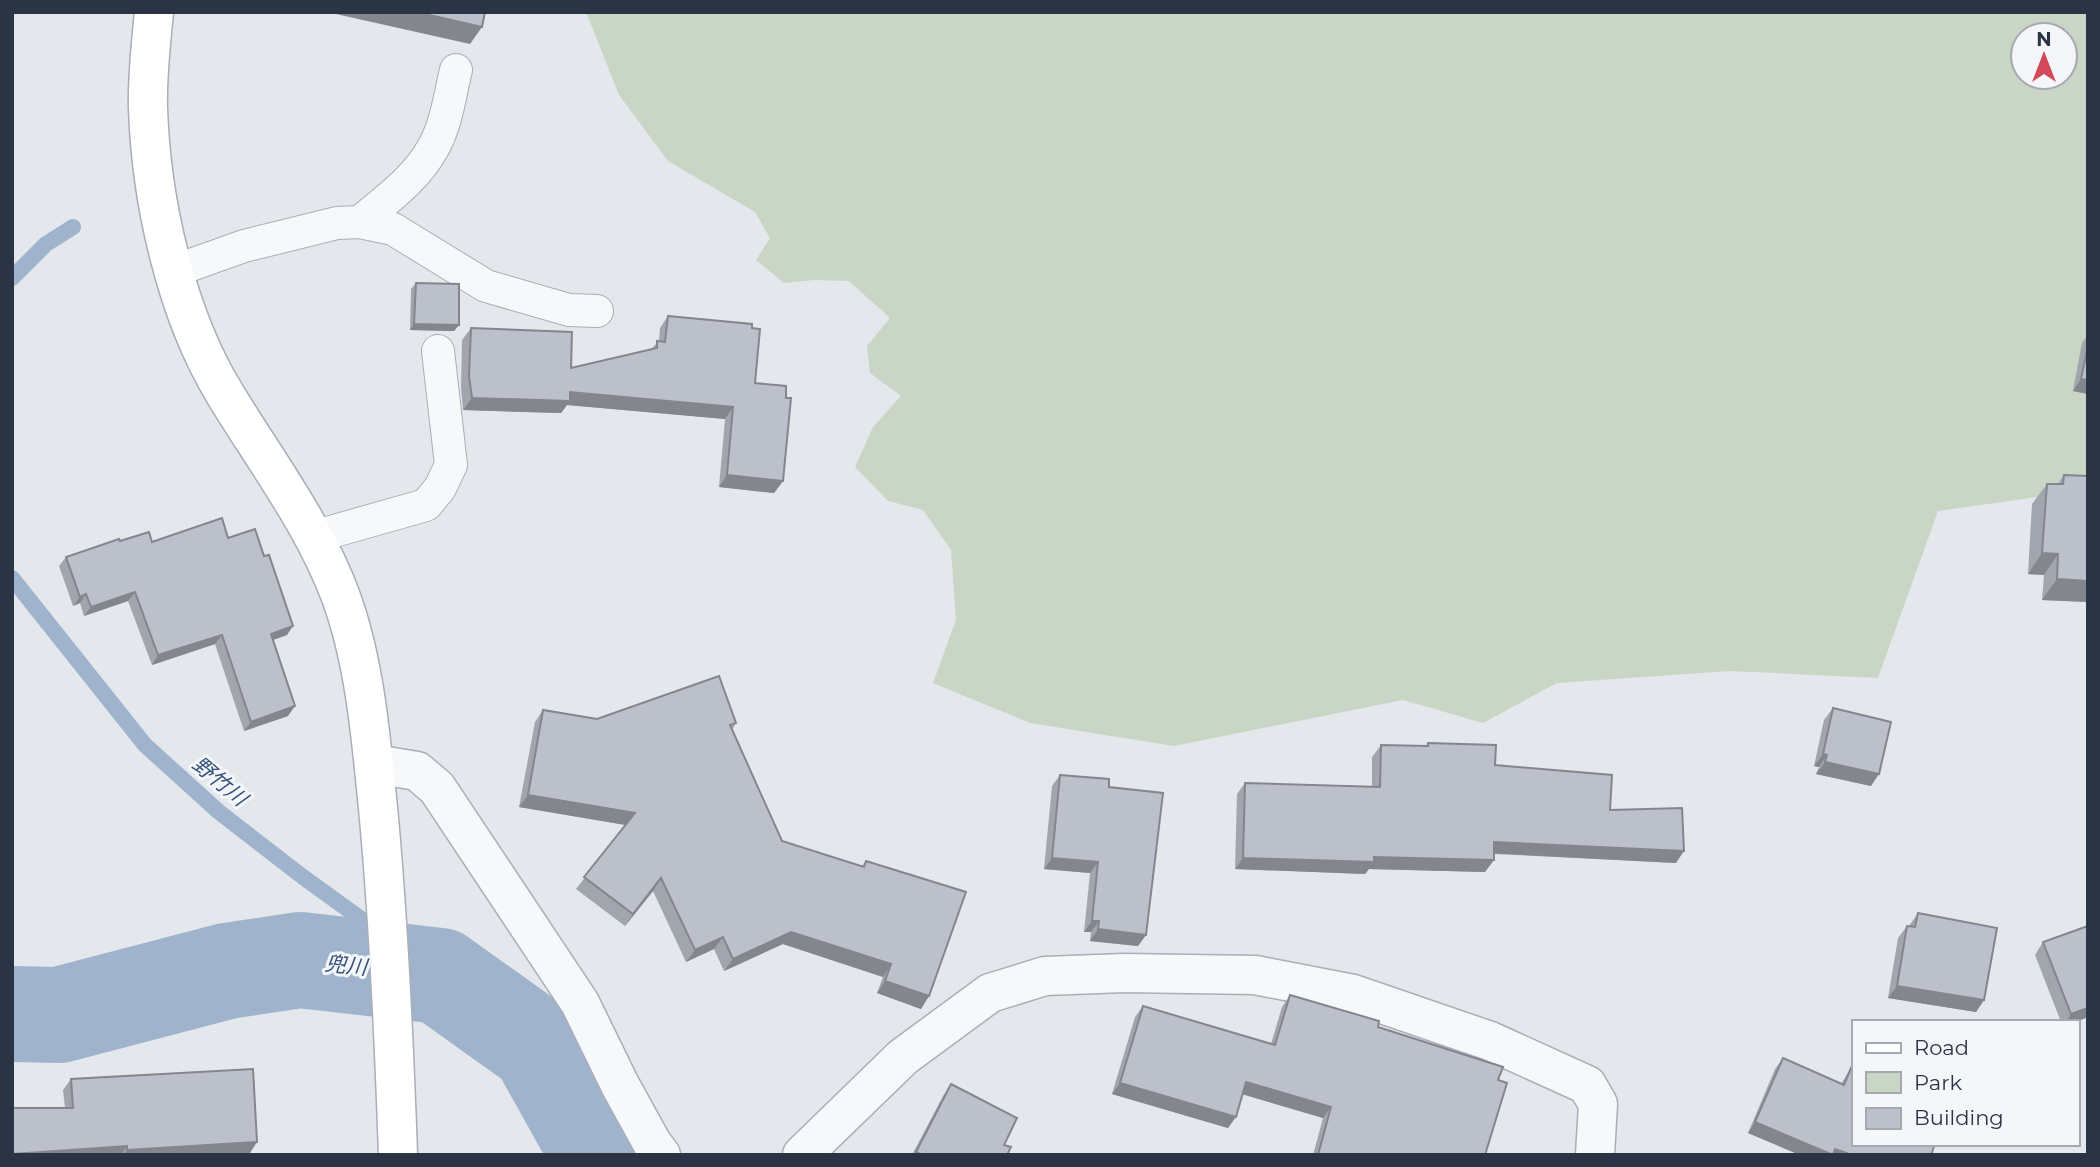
<svg xmlns="http://www.w3.org/2000/svg" width="2100" height="1167" font-family="Montserrat,'Noto Sans JP',sans-serif">
<style>
.green{fill:#c9d6c5;fill-rule:evenodd}
.lines{fill:none;stroke-linecap:round;stroke-linejoin:round}
.stream{stroke:#9fb4cc;stroke-width:16}
.river{stroke:#9fb4cc;stroke-width:96}
.lane-casing{stroke:#a9aeb7;stroke-width:34}
.street-casing{stroke:#a9aeb7;stroke-width:41}
.secondary-casing{stroke:#a9aeb7;stroke-width:41}
.lane{stroke:#f7f8fa;stroke-width:32}
.street{stroke:#f7f8fa;stroke-width:38}
.secondary{stroke:#fff;stroke-width:38}
.wall{fill:#a1a5ae}
.shaded-wall{fill:#83868d}
.building{fill:#bbc0ca;stroke:#83868d;stroke-width:2}
.labels{text-anchor:middle;dominant-baseline:central;stroke-width:6;stroke-linejoin:round;paint-order:stroke}
.water-label{font-size:21px;font-style:italic;fill:#34527a;stroke:#f4f6f9}
</style>
<rect width="100%" height="100%" fill="#e4e7ec"/>
<path class="green" d="M 586,12 L 2088,12 L 2088,490 L 1938,511 L 1878,678 L 1730,671 L 1557,683 L 1483,723 L 1403,700 L 1174,746 L 1030,723 L 933,683 L 956,620 L 951,550 L 923,510 L 888,501 L 855,467 L 873,427 L 901,396 L 870,373 L 867,346 L 890,318 L 849,281 L 814,280 L 784,283 L 756,260 L 770,238 L 755,212 L 668,161 L 619,95 ZM 2023,35 L 2065,35 L 2065,77 L 2023,77 Z"/>
<g class="lines">
<g class="stream">
<path d="M 12,278 L 46,244 L 73,227"/>
<path d="M 12,578 L 145,745 L 219,812 L 303,877 L 440,976"/>
</g>
<path class="river" d="M 12,1014 L 59,1015 L 227,971 L 300,960 L 440,976 L 538,1046 L 599,1155"/>
<g class="lane-casing">
<g id="lane">
<path d="M 360,222 C 386,200 416,179 433,148 C 446,126 450,95 456,70"/>
<path d="M 174,271 L 244,246 L 337,223 L 360,222 L 393,229 L 486,286 L 569,310 L 597,311"/>
<path d="M 313,537 L 426,505 L 440,488 L 451,465 L 438,351"/>
</g>
</g>
<g class="street-casing">
<g id="street">
<path d="M 374,764 L 417,771 L 437,788 L 580,1003 L 620,1085 L 652,1143 L 661,1155"/>
<path d="M 802,1155 L 903,1057 L 990,993 L 1045,976 L 1124,973 L 1255,975 L 1353,994 L 1490,1041 L 1587,1085 L 1598,1104 L 1595,1155"/>
</g>
</g>
<g class="secondary-casing">
<path id="secondary" d="M 154,12 C 151,44 147,76 148,108 C 151,201 176,314 225,394 C 265,460 314,524 341,597 C 365,663 371,738 378,808 C 389,923 394,1039 398,1155"/>
</g>
<use href="#lane" class="lane"/>
<use href="#street" class="street"/>
<use href="#secondary" class="secondary"/>
</g>
<g class="wall">
<path d="M 416,283 L 459,325 L 454,331 L 410,330 L 411,289 Z"/>
<path d="M 668,316 L 752,328 L 755,383 L 783,481 L 774,493 L 719,487 L 725,419 L 567,405 L 561,413 L 463,410 L 461,388 L 462,340 L 471,328 L 571,368 L 651,349 L 659,341 L 660,328 Z"/>
<path d="M 2088,335 L 2088,394 L 2073,391 L 2082,343 Z"/>
<path d="M 2064,475 L 2088,602 L 2042,600 L 2044,575 L 2028,574 L 2032,504 L 2047,484 L 2058,484 Z"/>
<path d="M 228,538 L 287,635 L 273,640 L 288,716 L 244,731 L 215,644 L 152,665 L 128,601 L 84,616 L 80,603 L 73,606 L 59,566 L 66,557 L 120,541 L 152,542 Z"/>
<path d="M 1833,708 L 1871,786 L 1816,774 L 1819,767 L 1814,766 L 1824,720 Z"/>
<path d="M 543,710 L 597,719 L 736,723 L 732,730 L 782,841 L 862,866 L 866,861 L 929,996 L 921,1009 L 877,993 L 883,977 L 783,944 L 724,971 L 714,949 L 686,962 L 653,891 L 625,926 L 576,889 L 625,825 L 519,807 L 535,722 Z"/>
<path d="M 1428,743 L 1495,765 L 1610,810 L 1676,863 L 1494,854 L 1485,872 L 1369,869 L 1365,874 L 1235,869 L 1237,794 L 1245,783 L 1372,787 L 1372,757 L 1381,745 L 1426,746 Z"/>
<path d="M 1060,775 L 1109,787 L 1146,935 L 1138,946 L 1090,941 L 1091,932 L 1084,932 L 1090,873 L 1044,869 L 1052,786 Z"/>
<path d="M 1918,913 L 1984,1000 L 1976,1012 L 1888,998 L 1898,938 L 1907,926 L 1909,926 Z"/>
<path d="M 2088,926 L 2088,1017 L 2076,1022 L 2061,1022 L 2035,955 L 2043,942 Z"/>
<path d="M 1290,995 L 1378,1027 L 1498,1080 L 1485,1155 L 1313,1155 L 1323,1118 L 1243,1094 L 1228,1128 L 1112,1094 L 1135,1017 L 1143,1006 L 1271,1044 L 1282,1007 Z"/>
<path d="M 1783,1058 L 1841,1084 L 1851,1068 L 1931,1155 L 1800,1155 L 1748,1133 L 1775,1069 Z"/>
<path d="M 71,1079 L 250,1153 L 224,1155 L 12,1155 L 65,1108 L 63,1090 Z"/>
<path d="M 951,1084 L 1007,1155 L 912,1155 L 943,1096 Z"/>
</g>
<g class="shaded-wall">
<path d="M 327,12 L 416,12 L 482,27 L 470,44 Z"/>
<path d="M 414,324 L 459,325 L 454,331 L 410,330 Z"/>
<path d="M 2081,379 L 2088,380 L 2088,394 L 2073,391 Z"/>
<path d="M 570,392 L 733,407 L 725,419 L 567,405 L 561,413 L 463,410 L 472,398 Z"/>
<path d="M 727,475 L 783,481 L 774,493 L 719,487 Z"/>
<path d="M 2042,553 L 2058,554 L 2044,575 L 2028,574 Z"/>
<path d="M 2057,579 L 2088,581 L 2088,602 L 2042,600 Z"/>
<path d="M 135,592 L 128,601 L 84,616 L 91,607 Z"/>
<path d="M 86,594 L 80,603 L 73,606 L 80,597 Z"/>
<path d="M 293,626 L 287,635 L 264,643 L 271,634 Z"/>
<path d="M 222,635 L 215,644 L 152,665 L 158,655 Z"/>
<path d="M 295,706 L 288,716 L 244,731 L 251,722 Z"/>
<path d="M 1823,754 L 1827,755 L 1819,767 L 1814,766 Z"/>
<path d="M 1825,762 L 1879,774 L 1871,786 L 1816,774 Z"/>
<path d="M 528,795 L 635,813 L 626,825 L 519,807 Z"/>
<path d="M 1494,842 L 1684,851 L 1676,863 L 1486,853 Z"/>
<path d="M 1374,857 L 1494,860 L 1485,872 L 1369,869 L 1365,874 L 1235,869 L 1243,858 Z"/>
<path d="M 1052,858 L 1098,862 L 1090,873 L 1044,869 Z"/>
<path d="M 661,878 L 653,891 L 625,926 L 633,914 Z"/>
<path d="M 1092,921 L 1099,921 L 1091,932 L 1084,932 Z"/>
<path d="M 1098,929 L 1146,935 L 1138,946 L 1090,941 Z"/>
<path d="M 791,932 L 891,964 L 883,977 L 783,944 L 724,971 L 733,959 Z"/>
<path d="M 723,937 L 714,949 L 686,962 L 695,950 Z"/>
<path d="M 885,981 L 929,996 L 921,1009 L 877,993 Z"/>
<path d="M 1897,986 L 1984,1000 L 1976,1012 L 1888,998 Z"/>
<path d="M 2088,1008 L 2088,1017 L 2076,1022 L 2066,1022 L 2071,1014 Z"/>
<path d="M 1246,1082 L 1331,1107 L 1323,1118 L 1238,1093 Z"/>
<path d="M 1120,1083 L 1236,1117 L 1228,1128 L 1112,1094 Z"/>
<path d="M 1755,1122 L 1835,1149 L 1852,1155 L 1800,1155 L 1748,1133 Z"/>
<path d="M 257,1142 L 250,1153 L 224,1155 L 124,1155 L 127,1150 Z"/>
<path d="M 127,1146 L 121,1155 L 12,1155 L 12,1154 Z"/>
</g>
<g class="building">
<path d="M 416,12 L 485,12 L 482,27 Z"/>
<path d="M 416,283 L 459,284 L 459,325 L 414,324 Z"/>
<path d="M 668,316 L 752,324 L 752,328 L 760,329 L 755,383 L 786,386 L 786,398 L 791,398 L 783,481 L 727,475 L 733,407 L 570,392 L 570,401 L 472,398 L 469,376 L 471,328 L 572,332 L 571,368 L 657,348 L 657,341 L 665,342 Z"/>
<path d="M 2088,346 L 2088,380 L 2081,379 Z"/>
<path d="M 2064,475 L 2088,476 L 2088,581 L 2057,579 L 2058,554 L 2042,553 L 2047,484 L 2063,484 Z"/>
<path d="M 222,518 L 228,538 L 255,529 L 264,556 L 269,555 L 293,626 L 271,634 L 295,706 L 251,722 L 222,635 L 158,655 L 135,592 L 91,607 L 86,594 L 80,597 L 66,557 L 119,539 L 120,541 L 149,532 L 152,542 Z"/>
<path d="M 719,676 L 736,723 L 730,725 L 782,841 L 864,867 L 866,861 L 966,892 L 929,996 L 885,981 L 891,964 L 791,932 L 733,959 L 723,937 L 695,950 L 661,878 L 633,914 L 584,877 L 635,813 L 528,795 L 543,710 L 597,719 Z"/>
<path d="M 1833,708 L 1891,722 L 1879,774 L 1825,762 L 1827,755 L 1823,754 Z"/>
<path d="M 1428,743 L 1496,745 L 1495,765 L 1612,775 L 1610,810 L 1682,808 L 1684,851 L 1494,842 L 1494,860 L 1374,857 L 1374,862 L 1243,858 L 1245,783 L 1380,787 L 1381,745 L 1428,746 Z"/>
<path d="M 1060,775 L 1109,779 L 1109,787 L 1163,793 L 1146,935 L 1098,929 L 1099,921 L 1092,921 L 1098,862 L 1052,858 Z"/>
<path d="M 1918,913 L 1997,928 L 1984,1000 L 1897,986 L 1907,926 L 1915,927 Z"/>
<path d="M 2088,926 L 2088,1008 L 2071,1014 L 2043,942 Z"/>
<path d="M 1290,995 L 1379,1021 L 1378,1027 L 1503,1067 L 1498,1080 L 1507,1083 L 1485,1155 L 1318,1155 L 1331,1107 L 1246,1082 L 1236,1117 L 1120,1083 L 1143,1006 L 1275,1045 Z"/>
<path d="M 1783,1058 L 1844,1085 L 1851,1068 L 1853,1069 L 1853,1144 L 1935,1144 L 1931,1155 L 1852,1155 L 1835,1149 L 1833,1155 L 1755,1122 Z"/>
<path d="M 253,1069 L 257,1142 L 127,1150 L 127,1146 L 12,1154 L 12,1108 L 73,1108 L 71,1079 Z"/>
<path d="M 951,1084 L 1017,1118 L 1004,1145 L 1011,1147 L 1007,1155 L 922,1155 L 916,1152 Z"/>
</g>
<g class="labels">
<g class="water-label">
<text transform="translate(220 781) rotate(40)">野竹川</text>
<text transform="translate(346 965) rotate(6)">兜川</text>
</g>
</g>
<rect width="2100" height="1167" fill="none" stroke="#2b3445" stroke-width="28"/>
<rect x="1852" y="1020" width="228" height="126" fill="#f4f6f9" stroke="#a4a8b1" stroke-width="2"/>
<rect x="1866" y="1043" width="35" height="10" fill="#ffffff" stroke="#a4a8b1" stroke-width="2"/>
<text x="1914" y="1055" font-size="21" fill="#2b3445">Road</text>
<rect x="1866" y="1072" width="35" height="21" fill="#c9d6c5" stroke="#a4a8b1" stroke-width="2"/>
<text x="1914" y="1090" font-size="21" fill="#2b3445">Park</text>
<rect x="1866" y="1108" width="35" height="21" fill="#bbc0ca" stroke="#a4a8b1" stroke-width="2"/>
<text x="1914" y="1125" font-size="21" fill="#2b3445">Building</text>
<g transform="translate(2044 56)"><circle r="33" fill="#f4f6f9" stroke="#a4a8b1" stroke-width="2"/>
<path d="M0-5L12 26L0 18L-12 26Z" fill="#d1495b"/>
<text y="-10" font-size="19" font-weight="bold" text-anchor="middle" fill="#2b3445">N</text>
</g>
</svg>
